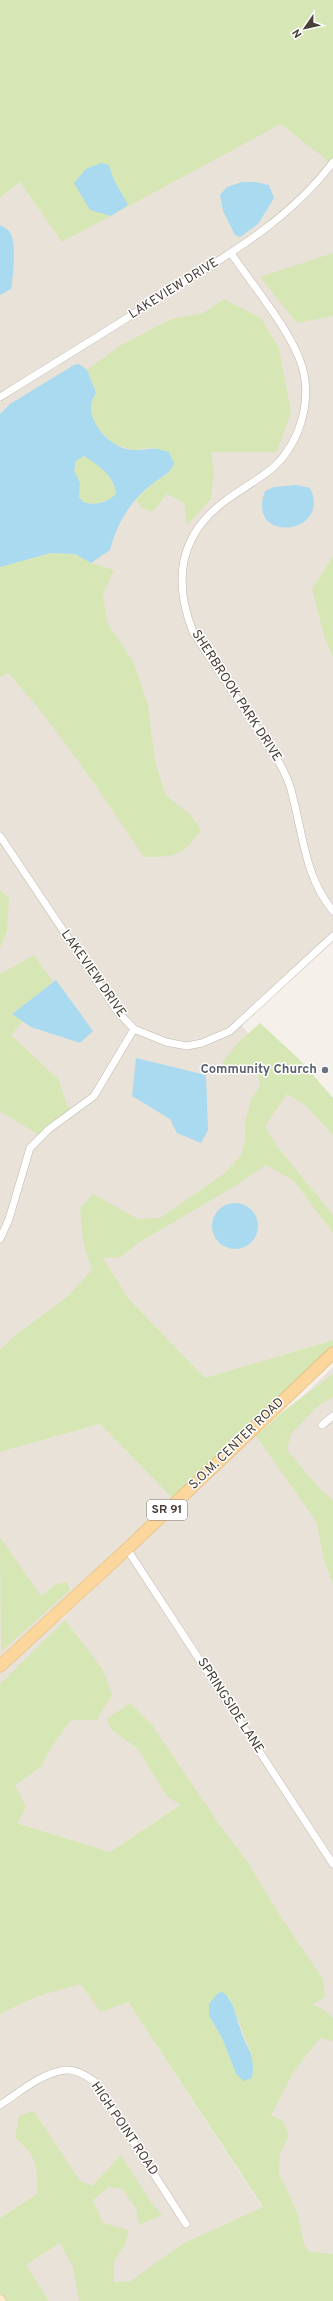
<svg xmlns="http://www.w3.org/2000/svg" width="333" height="2301" font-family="Overpass,sans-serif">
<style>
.residential{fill:#e9e2d9}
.green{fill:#d6e7b5;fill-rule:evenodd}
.water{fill:#a9daef;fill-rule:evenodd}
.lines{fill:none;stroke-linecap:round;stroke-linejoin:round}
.minor-casing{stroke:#c0b7ad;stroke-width:8}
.secondary-casing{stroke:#d3be9b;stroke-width:11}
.primary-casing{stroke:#e1b16c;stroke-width:13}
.minor{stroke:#fff;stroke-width:7}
.secondary{stroke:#fdeccc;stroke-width:10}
.primary{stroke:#fbd69d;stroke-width:12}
.worship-dot{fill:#6b7280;stroke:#fff;stroke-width:1.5}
.labels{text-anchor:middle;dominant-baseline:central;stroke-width:3;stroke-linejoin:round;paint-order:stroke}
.shield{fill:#fff;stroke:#807a74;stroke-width:1}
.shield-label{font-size:12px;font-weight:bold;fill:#494138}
.street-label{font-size:13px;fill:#494138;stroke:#fff}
.worship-label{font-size:13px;font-weight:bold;fill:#5b616d;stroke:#fff;text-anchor:end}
</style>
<rect width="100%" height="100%" fill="#f5f0ea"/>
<g class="residential">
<path d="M 252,0 L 333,0 L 333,628 L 325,639 L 333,658 L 333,936 L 240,1023 L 288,1082 L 333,1130 L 333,1340 L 205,1378 L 128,1298 L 0,1386 L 0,198 Z"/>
<path d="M 333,1367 L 333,2254 L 308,2251 L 289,2220 L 180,1805 L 110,1852 L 17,1823 L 0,1797 L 0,1452 L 100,1424 L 176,1502 L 56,1614 L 60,1621 L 189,1497 L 256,1426 L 263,1435 Z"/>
<path d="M 80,1929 L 269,2217 L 139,2301 L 0,2301 L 0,2281 L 37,2194 L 0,2218 L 0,1983 Z"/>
</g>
<g class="green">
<path d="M 0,0 L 333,0 L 333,162 L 332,164 L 281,124 L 62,242 L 20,182 L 0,198 Z"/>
<path d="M 333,253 L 333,316 L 297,323 L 260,277 Z"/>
<path d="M 224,299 L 261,318 L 279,348 L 291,412 L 277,452 L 211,452 L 214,472 L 211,499 L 187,525 L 184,503 L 167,494 L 152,512 L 142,508 L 136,500 L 155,481 L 169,474 L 154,447 L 133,450 L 113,444 L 96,426 L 90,407 L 96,393 L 87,370 L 121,345 L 171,319 L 203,313 Z"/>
<path d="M 84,456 C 98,465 114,476 116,494 C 106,503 96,506 83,502 L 79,497 L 79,483 L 74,470 L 76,461 Z"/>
<path d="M 51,553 L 76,554 L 91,563 L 114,570 L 103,594 L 107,622 L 134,663 L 148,705 L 155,761 L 166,796 L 191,815 L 201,830 C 183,856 175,857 144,857 C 101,794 60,730 8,673 L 0,677 L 0,567 Z"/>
<path d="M 333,556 L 333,658 L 325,639 L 312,589 Z"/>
<path d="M 0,890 L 9,898 L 7,932 L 0,948 Z"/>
<path d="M 34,955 L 53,982 L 12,1014 L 23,1021 L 11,1035 L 59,1080 L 67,1106 L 75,1111 L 40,1136 L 0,1111 L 0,974 Z"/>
<path d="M 260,1023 L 299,1059 L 333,1098 L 333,1135 L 305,1105 L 287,1094 L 265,1126 L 276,1145 L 333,1215 L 333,1233 L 293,1180 L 266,1165 L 235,1186 L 138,1243 L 121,1257 L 103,1258 L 128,1298 L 205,1378 L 333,1340 L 333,1353 L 176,1502 L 100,1424 L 0,1452 L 0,1350 L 13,1337 L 67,1297 L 92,1270 L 83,1242 L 80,1208 L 93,1194 L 138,1219 L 160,1218 L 225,1173 L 241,1155 L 245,1142 L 245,1123 L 251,1099 L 260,1086 L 257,1068 L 242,1069 L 230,1076 L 222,1063 L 239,1042 Z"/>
<path d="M 333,1374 L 333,1397 L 318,1406 L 291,1434 L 287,1450 L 319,1488 L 333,1500 L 333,1584 L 324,1560 L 316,1521 L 256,1436 L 282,1412 Z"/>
<path d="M 0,1537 L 41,1596 L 56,1584 L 67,1582 L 70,1590 L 1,1652 Z"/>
<path d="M 65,1620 L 103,1670 L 112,1695 L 97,1720 L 71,1720 L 51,1748 L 41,1767 L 15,1785 L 26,1807 L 17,1823 L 110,1852 L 180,1805 L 167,1796 L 138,1749 L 111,1729 L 107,1719 L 130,1703 L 152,1725 L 219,1824 L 247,1861 L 281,1917 L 323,1979 L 325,1997 L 312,2005 L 323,2009 L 333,2018 L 333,2041 L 320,2038 L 293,2073 L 271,2115 L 283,2121 L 289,2136 L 280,2153 L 279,2173 L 298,2214 L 304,2244 L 308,2251 L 333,2254 L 333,2301 L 79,2301 L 73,2267 L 60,2243 L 26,2265 L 49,2301 L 5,2301 L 0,2293 L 0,2218 L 37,2194 C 38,2166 37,2156 15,2138 L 19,2116 L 34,2111 L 80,2181 L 92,2186 L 121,2155 L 151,2202 L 162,2215 L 139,2225 L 136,2208 L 122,2189 L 108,2187 L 93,2200 L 103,2223 L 129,2230 L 125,2245 L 114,2261 L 114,2282 L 131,2281 L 182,2244 L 263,2207 L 128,2002 L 101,2012 L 80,1984 L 39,1996 L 3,2012 L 0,2015 L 0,1684 ZM 229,1997 C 238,2014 241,2032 250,2049 L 236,2074 L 222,2038 L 209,2016 Z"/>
</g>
<g class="water">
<path d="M 101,163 L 109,165 L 114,180 L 128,205 L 111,216 L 90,210 L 74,183 L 86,169 Z"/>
<path d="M 242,182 L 255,182 L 269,185 L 274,198 L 258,224 L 240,237 L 235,235 L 223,211 L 220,195 L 227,187 Z"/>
<path d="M 0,225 C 2,226 6,228 8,230 C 18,239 13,276 11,289 L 0,295 Z"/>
<path d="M 79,364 L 87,370 L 96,393 C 94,397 90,403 91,408 C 92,428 113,449 133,450 C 150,450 151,446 169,452 L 174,463 C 168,476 165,474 155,482 C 131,499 117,523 110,550 L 91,563 L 75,554 L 51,553 L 0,567 L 0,414 L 10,404 L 74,365 ZM 84,456 C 98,465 115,476 116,494 C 106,503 96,506 83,502 L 79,497 L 80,483 L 74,470 L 76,461 Z"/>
<path d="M 296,485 L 310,488 C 333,535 245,545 265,491 L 274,487 Z"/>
<path d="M 56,980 L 93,1031 L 80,1043 L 31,1027 L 12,1014 Z"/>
<path d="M 136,1058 L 206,1075 L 208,1130 L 201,1143 L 177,1133 L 170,1119 L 132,1096 Z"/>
<circle cx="235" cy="1226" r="23"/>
<path d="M 223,1992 C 235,2002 235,2015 240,2028 C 246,2050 256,2053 252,2078 L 244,2081 L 236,2074 L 222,2038 L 209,2016 L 209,2004 L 218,1993 Z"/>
</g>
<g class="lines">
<g class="minor-casing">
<g id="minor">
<path d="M 231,253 C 253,286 290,329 302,366 C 312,400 301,440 275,466 C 260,479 241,489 225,501 C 179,535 173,581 193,632 L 280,764 C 284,772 289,781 291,790 C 303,832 304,876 333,911"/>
<path d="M 0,397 C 55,363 110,329 165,294 C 225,257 290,220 333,162"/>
<path d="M 0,836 L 117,1011 L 134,1029 L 166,1042 L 187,1046 L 202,1043 L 230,1031 L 333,936"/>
<path d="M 0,1239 L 9,1219 L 30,1148 L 49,1129 L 94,1096 L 134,1029"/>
<path d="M 322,1425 L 333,1416"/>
<path d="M 127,1549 L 333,1864"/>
<path d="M 0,2105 C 20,2092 41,2073 66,2070 C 76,2069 86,2076 94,2081 L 186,2224"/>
</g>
</g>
<g class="secondary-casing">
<path id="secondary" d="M 0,2300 L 1,2301"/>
</g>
<g class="primary-casing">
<path id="primary" d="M 0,1666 L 127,1549 L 333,1353"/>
</g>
<use href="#minor" class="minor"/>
<use href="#secondary" class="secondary"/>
<use href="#primary" class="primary"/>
</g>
<circle class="worship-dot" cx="325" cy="1070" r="4"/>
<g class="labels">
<rect class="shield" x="147" y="1500" width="40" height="20" rx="3"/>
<g class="shield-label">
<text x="167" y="1510">SR 91</text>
</g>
<g class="street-label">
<text transform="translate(174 289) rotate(-32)">LAKEVIEW DRIVE</text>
<text transform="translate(236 696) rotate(57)">SHERBROOK PARK DRIVE</text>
<text transform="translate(93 974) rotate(55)">LAKEVIEW DRIVE</text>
<text transform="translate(237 1444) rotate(-44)">S.O.M. CENTER ROAD</text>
<text transform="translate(230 1706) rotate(57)">SPRINGSIDE LANE</text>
<text transform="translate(124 2129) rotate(56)">HIGH POINT ROAD</text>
</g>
<g class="worship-label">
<text x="317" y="1070">Community Church</text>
</g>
</g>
<g transform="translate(305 28) rotate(236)" stroke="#ffffff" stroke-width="3" paint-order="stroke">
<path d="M0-3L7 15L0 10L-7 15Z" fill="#494138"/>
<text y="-6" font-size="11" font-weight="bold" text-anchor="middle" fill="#494138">N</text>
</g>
</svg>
